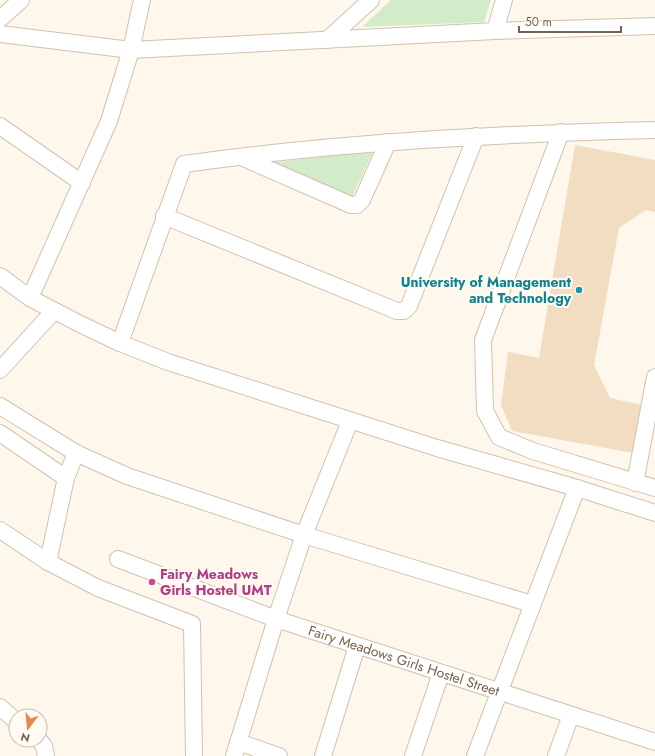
<svg xmlns="http://www.w3.org/2000/svg" width="655" height="756" font-family="Jost,sans-serif">
<style>
.green{fill:#d2ebc8}
.building{fill:#f2dcc2}
.lines{fill:none;stroke-linecap:round;stroke-linejoin:round}
.minor-casing{stroke:#d0c2af;stroke-width:18}
.minor{stroke:#fff;stroke-width:16}
.culture-dot{fill:#0f9aa8;stroke:#fffbf2;stroke-width:1.5}
.hotel-dot{fill:#d1479c;stroke:#fffbf2;stroke-width:1.5}
.labels{text-anchor:middle;dominant-baseline:central;stroke-width:4;stroke-linejoin:round;paint-order:stroke}
.culture-label{font-size:14px;font-weight:bold;fill:#0d838f;stroke:#fffbf2;text-anchor:end}
.hotel-label{font-size:14px;font-weight:bold;fill:#b23c85;stroke:#fffbf2;text-anchor:start}
.street-label{font-size:14px;fill:#79624d;stroke:#fffbf2}
</style>
<rect width="100%" height="100%" fill="#fdf8eb"/>
<g class="green">
<path d="M 391,0 L 491,0 L 484,22 L 362,27 Z"/>
<path d="M 374,150 L 352,197 L 271,163 Z"/>
</g>
<path class="building" d="M 575,145 L 655,160 L 655,212 L 646,210 L 619,228 L 594,365 L 610,398 L 647,406 L 639,454 L 512,431 L 501,405 L 508,352 L 539,358 Z"/>
<g class="lines">
<g class="minor-casing">
<g id="minor">
<path d="M 0,19 L 21,0"/>
<path d="M 495,31 L 504,0"/>
<path d="M 0,34 L 131,50 L 495,31 L 655,26"/>
<path d="M 327,40 L 371,0"/>
<path d="M 0,126 L 82,183"/>
<path d="M 561,132 L 483,340 L 485,411 L 499,437 L 533,451 L 655,488"/>
<path d="M 241,157 L 351,205 L 357,205 L 362,200 L 388,142"/>
<path d="M 164,216 L 397,311 L 404,311 L 409,306 L 476,136"/>
<path d="M 0,276 L 30,298 L 80,324 L 120,343 L 168,362 L 437,448 L 577,488 L 655,513"/>
<path d="M 30,298 L 109,121 L 131,50 L 142,0"/>
<path d="M 120,343 L 184,164 C 340,142 497,134 655,130"/>
<path d="M 0,370 L 54,311"/>
<path d="M 0,406 L 76,453 L 127,476 L 304,535 L 532,604"/>
<path d="M 0,433 L 66,478"/>
<path d="M 76,453 L 66,478 L 48,562 L 98,588 L 192,624 L 194,756"/>
<path d="M 635,483 L 655,377"/>
<path d="M 0,530 L 48,562"/>
<path id="s1" d="M 155,573 L 118,559 L 276,619 L 655,742"/>
<path d="M 0,707 L 16,721"/>
<path d="M 39,740 L 44,746 L 46,756"/>
<path d="M 238,742 L 279,756"/>
<path d="M 234,756 L 276,619 L 304,535 L 350,421"/>
<path d="M 323,756 L 357,646"/>
<path d="M 413,756 L 441,673"/>
<path d="M 475,756 L 577,488"/>
<path d="M 556,756 L 571,715"/>
</g>
</g>
<use href="#minor" class="minor"/>
</g>
<circle class="culture-dot" cx="579" cy="290" r="4"/>
<circle class="hotel-dot" cx="152" cy="582" r="4"/>
<g class="labels">
<g class="culture-label">
<text x="571" y="282">University of Management<tspan x="571" dy="16">and Technology</tspan></text>
</g>
<g class="hotel-label">
<text x="160" y="574">Fairy Meadows<tspan x="160" dy="16">Girls Hostel UMT</tspan></text>
</g>
<g class="street-label">
<text stroke="none"><textPath href="#s1" startOffset="343">Fairy Meadows Girls Hostel Street</textPath></text>
</g>
</g>
<g transform="translate(28 728) rotate(196)"><circle r="19" fill="#fffbf2" stroke="#c9beb0"/>
<path d="M0-3L7 15L0 10L-7 15Z" fill="#e58752"/>
<text y="-6" font-size="11" font-weight="bold" text-anchor="middle" fill="#79624d">N</text>
</g>
<path d="M519 26v6h102v-6" fill="none" stroke="#79624d" stroke-width="2"/>
<text x="525" y="26" font-size="12" fill="#79624d" stroke="#fffbf2" stroke-width="3" paint-order="stroke">50 m</text>
</svg>
